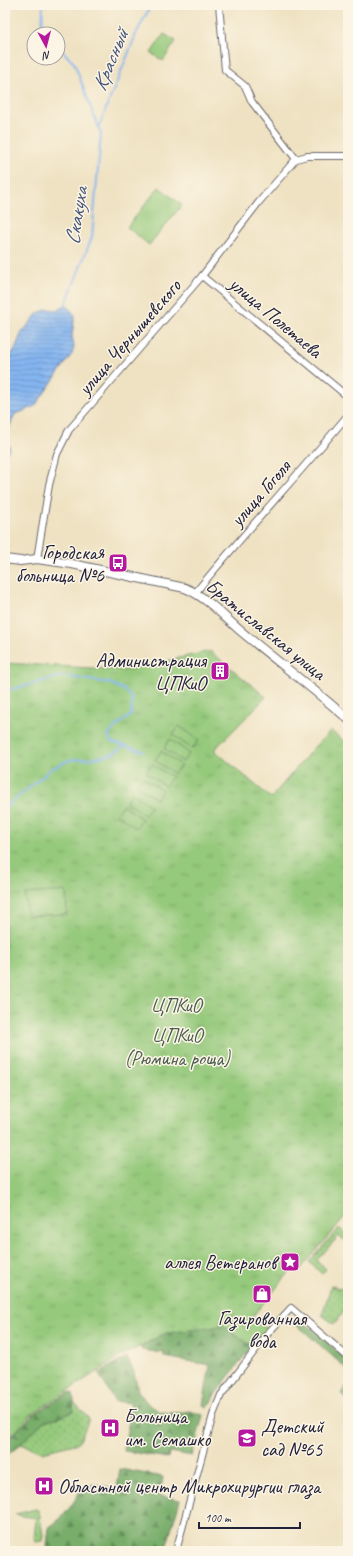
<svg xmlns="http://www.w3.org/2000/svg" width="353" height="1556" font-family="Caveat,sans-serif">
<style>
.grass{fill:url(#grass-dots);stroke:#5c765b}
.forest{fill:url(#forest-firs);stroke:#4d6853}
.park{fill:url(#park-tufts);stroke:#5c765b}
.pitch{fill:#95c97b;stroke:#5c765b}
.water{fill:url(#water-rules);stroke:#546c96}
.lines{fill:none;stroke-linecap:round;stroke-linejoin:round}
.stream{stroke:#85b5f0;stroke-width:2}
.street-casing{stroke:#6a656a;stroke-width:8}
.secondary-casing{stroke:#6a656a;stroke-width:10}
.street{stroke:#fff;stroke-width:6}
.secondary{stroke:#fff;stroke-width:8}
.labels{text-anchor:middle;stroke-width:3;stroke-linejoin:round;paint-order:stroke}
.street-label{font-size:20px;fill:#22223b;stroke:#fcf5e5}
.poi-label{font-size:20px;fill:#22223b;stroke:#fcf5e5;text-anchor:end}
.park-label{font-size:20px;fill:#4a5c51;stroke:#fcf5e5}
.water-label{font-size:21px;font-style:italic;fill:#45557a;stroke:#fcf5e5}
</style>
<defs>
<pattern id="grass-dots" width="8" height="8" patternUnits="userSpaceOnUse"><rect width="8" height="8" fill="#95c97b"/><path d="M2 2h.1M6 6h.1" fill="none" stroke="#80ac6b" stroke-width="1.8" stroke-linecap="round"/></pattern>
<pattern id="forest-firs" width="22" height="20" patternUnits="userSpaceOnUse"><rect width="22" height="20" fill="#78ad6b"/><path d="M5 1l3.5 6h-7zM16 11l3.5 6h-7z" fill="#628c59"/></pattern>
<pattern id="park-tufts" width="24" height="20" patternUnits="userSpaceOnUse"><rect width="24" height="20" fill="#95c97b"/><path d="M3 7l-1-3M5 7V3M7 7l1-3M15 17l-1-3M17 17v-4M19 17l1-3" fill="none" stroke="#80ac6b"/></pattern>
<pattern id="water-rules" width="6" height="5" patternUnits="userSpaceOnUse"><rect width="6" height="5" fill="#85b5f0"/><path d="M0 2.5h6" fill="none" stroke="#6c93c4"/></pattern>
</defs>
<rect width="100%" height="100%" fill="#fcf5e5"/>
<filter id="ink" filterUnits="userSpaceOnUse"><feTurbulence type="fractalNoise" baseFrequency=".025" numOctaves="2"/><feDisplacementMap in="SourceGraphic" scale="8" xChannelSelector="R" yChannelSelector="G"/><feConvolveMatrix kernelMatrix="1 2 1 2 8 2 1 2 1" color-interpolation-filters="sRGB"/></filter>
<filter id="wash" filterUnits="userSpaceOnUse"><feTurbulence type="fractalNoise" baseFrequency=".012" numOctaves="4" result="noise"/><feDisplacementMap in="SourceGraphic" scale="16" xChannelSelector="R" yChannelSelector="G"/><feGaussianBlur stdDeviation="0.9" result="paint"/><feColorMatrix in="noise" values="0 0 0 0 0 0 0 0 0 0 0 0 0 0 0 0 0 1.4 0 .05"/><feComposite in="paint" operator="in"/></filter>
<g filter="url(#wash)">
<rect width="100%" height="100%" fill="#efe2c2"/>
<g class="grass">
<polygon points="339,1228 348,1236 348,1243 339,1236 317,1260 326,1269 322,1274 309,1262"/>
<polygon points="331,1286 343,1289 348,1298 348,1307 334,1324 322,1315"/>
<path d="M74,1402L89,1419L79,1443L42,1452L21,1444C27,1437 35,1426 44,1421C52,1416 63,1417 72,1412Z"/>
<polygon points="36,1509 39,1511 43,1535 42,1541 36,1542 34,1538 36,1518 16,1515 16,1514"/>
</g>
<g class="forest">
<polygon points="298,1319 301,1319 348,1361 348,1370 296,1324 296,1321"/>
<polygon points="223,1326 252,1346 217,1392 207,1408 203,1405 210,1365 164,1357 164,1353 142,1350 140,1347 166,1333"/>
<polygon points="127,1357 134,1372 138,1391 148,1404 161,1412 178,1413 189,1411 203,1415 192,1456 169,1452 168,1458 124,1451 131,1403 114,1401 109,1391 98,1373"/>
<polygon points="348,1384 348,1401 342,1395 341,1393"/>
<polygon points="69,1392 73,1394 74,1402 72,1412 64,1416 44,1421 30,1434 21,1444 5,1457 5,1443 33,1415"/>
<path d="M120,1469L163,1477L160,1496L180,1500L165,1551H48L47,1545L49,1527C63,1519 74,1504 81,1488L94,1484L117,1489Z"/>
</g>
<polygon class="park" points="210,651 266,697 214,750 271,798 317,744 331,731 348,744 348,1213 298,1272 293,1268 252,1317 267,1329 252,1346 223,1326 166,1333 121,1356 32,1414 5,1442 5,663 126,670"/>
<g class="pitch">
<polygon points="164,34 176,41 163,61 151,53"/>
<polygon points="159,187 182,205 149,245 127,227"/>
<polygon points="179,726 199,740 192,749 173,735"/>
<polygon points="170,739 189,753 183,762 164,748"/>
<polygon points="161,751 181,765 174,774 155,760"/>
<polygon points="152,764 172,777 165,786 146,772"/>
<polygon points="143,777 162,790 156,799 137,785"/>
<polygon points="132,793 151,806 145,815 126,802"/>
<polygon points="123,805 142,819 136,828 116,814"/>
<polygon points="66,891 67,914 27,916 25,894"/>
</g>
<polygon class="water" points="66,305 75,315 72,335 74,347 72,354 35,406 24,411 15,414 5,437 10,448 5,456 5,366 16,347 21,334 38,313 48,309 59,310"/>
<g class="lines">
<g class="stream">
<polyline points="43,5 42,31 46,34"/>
<polyline points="58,46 74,63 101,134 92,237 65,306"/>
<polyline points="99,126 137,32 151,5"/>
<polyline points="5,691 62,676 110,683 126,691 132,699 131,715 113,729 108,736 111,742 143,751"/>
<polyline points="5,808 51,769 69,760 95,758 112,754 124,746"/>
</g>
</g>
</g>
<g filter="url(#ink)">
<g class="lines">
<defs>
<g id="street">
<polyline points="219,5 225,70 245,86 252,102 296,159"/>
<polyline points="296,159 307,156 348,156"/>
<polyline points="202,276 348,397"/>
<polyline points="37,559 49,485 57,454 69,430 202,276 259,202 296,159"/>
<path d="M196,592C245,532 298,475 348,415"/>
<polyline points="176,1551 213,1415 221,1395 269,1332 291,1308 348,1357"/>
</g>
<path id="secondary" d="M5,559L20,561L37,559L72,564L185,588C207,597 225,618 243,633C278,662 314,689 348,719"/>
</defs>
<use href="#street" class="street-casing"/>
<use href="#secondary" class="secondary-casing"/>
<use href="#street" class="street"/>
<use href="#secondary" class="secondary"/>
</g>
</g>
<defs>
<symbol id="bus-square" viewBox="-11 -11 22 22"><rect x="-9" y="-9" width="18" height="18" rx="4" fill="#b5179e" stroke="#fcf5e5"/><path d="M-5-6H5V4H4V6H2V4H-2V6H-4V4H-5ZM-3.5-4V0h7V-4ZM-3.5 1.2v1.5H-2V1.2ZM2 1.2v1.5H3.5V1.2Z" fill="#fff"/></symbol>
<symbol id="building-square" viewBox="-11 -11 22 22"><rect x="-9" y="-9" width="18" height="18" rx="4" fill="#b5179e" stroke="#fcf5e5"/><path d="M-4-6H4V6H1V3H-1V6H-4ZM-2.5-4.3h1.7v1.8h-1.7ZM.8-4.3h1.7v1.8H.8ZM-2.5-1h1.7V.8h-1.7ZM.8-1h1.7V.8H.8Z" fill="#fff"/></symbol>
<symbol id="sight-square" viewBox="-11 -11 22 22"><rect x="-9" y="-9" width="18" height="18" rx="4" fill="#b5179e" stroke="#fcf5e5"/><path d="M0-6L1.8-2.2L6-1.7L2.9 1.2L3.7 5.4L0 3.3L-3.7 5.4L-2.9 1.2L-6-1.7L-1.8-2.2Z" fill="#fff"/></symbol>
<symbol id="shop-square" viewBox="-11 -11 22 22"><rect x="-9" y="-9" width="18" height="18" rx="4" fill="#b5179e" stroke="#fcf5e5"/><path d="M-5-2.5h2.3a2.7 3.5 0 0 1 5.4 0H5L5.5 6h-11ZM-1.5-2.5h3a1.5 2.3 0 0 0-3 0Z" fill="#fff"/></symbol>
<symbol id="hospital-square" viewBox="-11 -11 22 22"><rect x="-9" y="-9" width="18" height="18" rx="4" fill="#b5179e" stroke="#fcf5e5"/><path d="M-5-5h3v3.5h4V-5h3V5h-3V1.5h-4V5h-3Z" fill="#fff"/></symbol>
<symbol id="school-square" viewBox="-11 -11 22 22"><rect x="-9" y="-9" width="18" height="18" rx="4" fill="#b5179e" stroke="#fcf5e5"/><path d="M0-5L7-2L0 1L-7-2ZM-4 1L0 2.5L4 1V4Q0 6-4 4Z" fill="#fff"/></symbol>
</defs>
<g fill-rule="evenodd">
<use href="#bus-square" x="107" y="552" width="22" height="22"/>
<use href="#building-square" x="209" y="660" width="22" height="22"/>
<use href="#sight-square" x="279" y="1251" width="22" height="22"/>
<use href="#shop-square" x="251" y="1283" width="22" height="22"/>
<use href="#hospital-square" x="99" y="1417" width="22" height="22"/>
<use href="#school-square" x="236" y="1427" width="22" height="22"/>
<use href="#hospital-square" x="33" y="1475" width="22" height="22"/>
</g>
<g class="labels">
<g class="street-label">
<text transform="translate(276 317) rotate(40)" y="7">улица Полетаева</text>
<text transform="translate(129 337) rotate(-49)" y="7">улица Чернышевского</text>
<text transform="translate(260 493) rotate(-49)" y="7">улица Гоголя</text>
<text transform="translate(266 629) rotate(39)" y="7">Братиславская улица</text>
</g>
<g class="poi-label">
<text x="104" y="559">Городская<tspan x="104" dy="23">больница №6</tspan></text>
<text x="206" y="667">Администрация<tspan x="206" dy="23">ЦПКиО</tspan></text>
<text x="276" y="1269">аллея Ветеранов</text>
<text x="262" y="1325" text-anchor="middle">Газированная<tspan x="262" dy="23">вода</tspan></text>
<text x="124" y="1423" text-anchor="start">Больница<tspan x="124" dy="23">им. Семашко</tspan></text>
<text x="261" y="1433" text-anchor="start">Детский<tspan x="261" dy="23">сад №65</tspan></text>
<text x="58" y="1493" text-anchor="start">Областной центр Микрохирургии глаза</text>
</g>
<g class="park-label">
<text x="176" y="1012">ЦПКиО</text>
<text x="177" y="1042">ЦПКиО<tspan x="177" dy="23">(Рюмина роща)</tspan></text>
</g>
<g class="water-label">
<text transform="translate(110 60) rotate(-68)" y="7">Красный</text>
<text transform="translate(76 216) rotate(-81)" y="7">Скакуха</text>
</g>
</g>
<rect width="353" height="1556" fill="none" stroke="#fcf5e5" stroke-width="20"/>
<g transform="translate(46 46) rotate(173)"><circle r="19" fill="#fcf5e5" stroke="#a5a1a1"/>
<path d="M0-3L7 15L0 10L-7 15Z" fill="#b5179e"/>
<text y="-6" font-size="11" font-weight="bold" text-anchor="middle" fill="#22223b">N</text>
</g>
<path d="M199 1522v6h101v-6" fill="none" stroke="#22223b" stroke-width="2"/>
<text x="205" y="1522" font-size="12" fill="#22223b" stroke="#fcf5e5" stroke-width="3" paint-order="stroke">100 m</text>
</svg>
